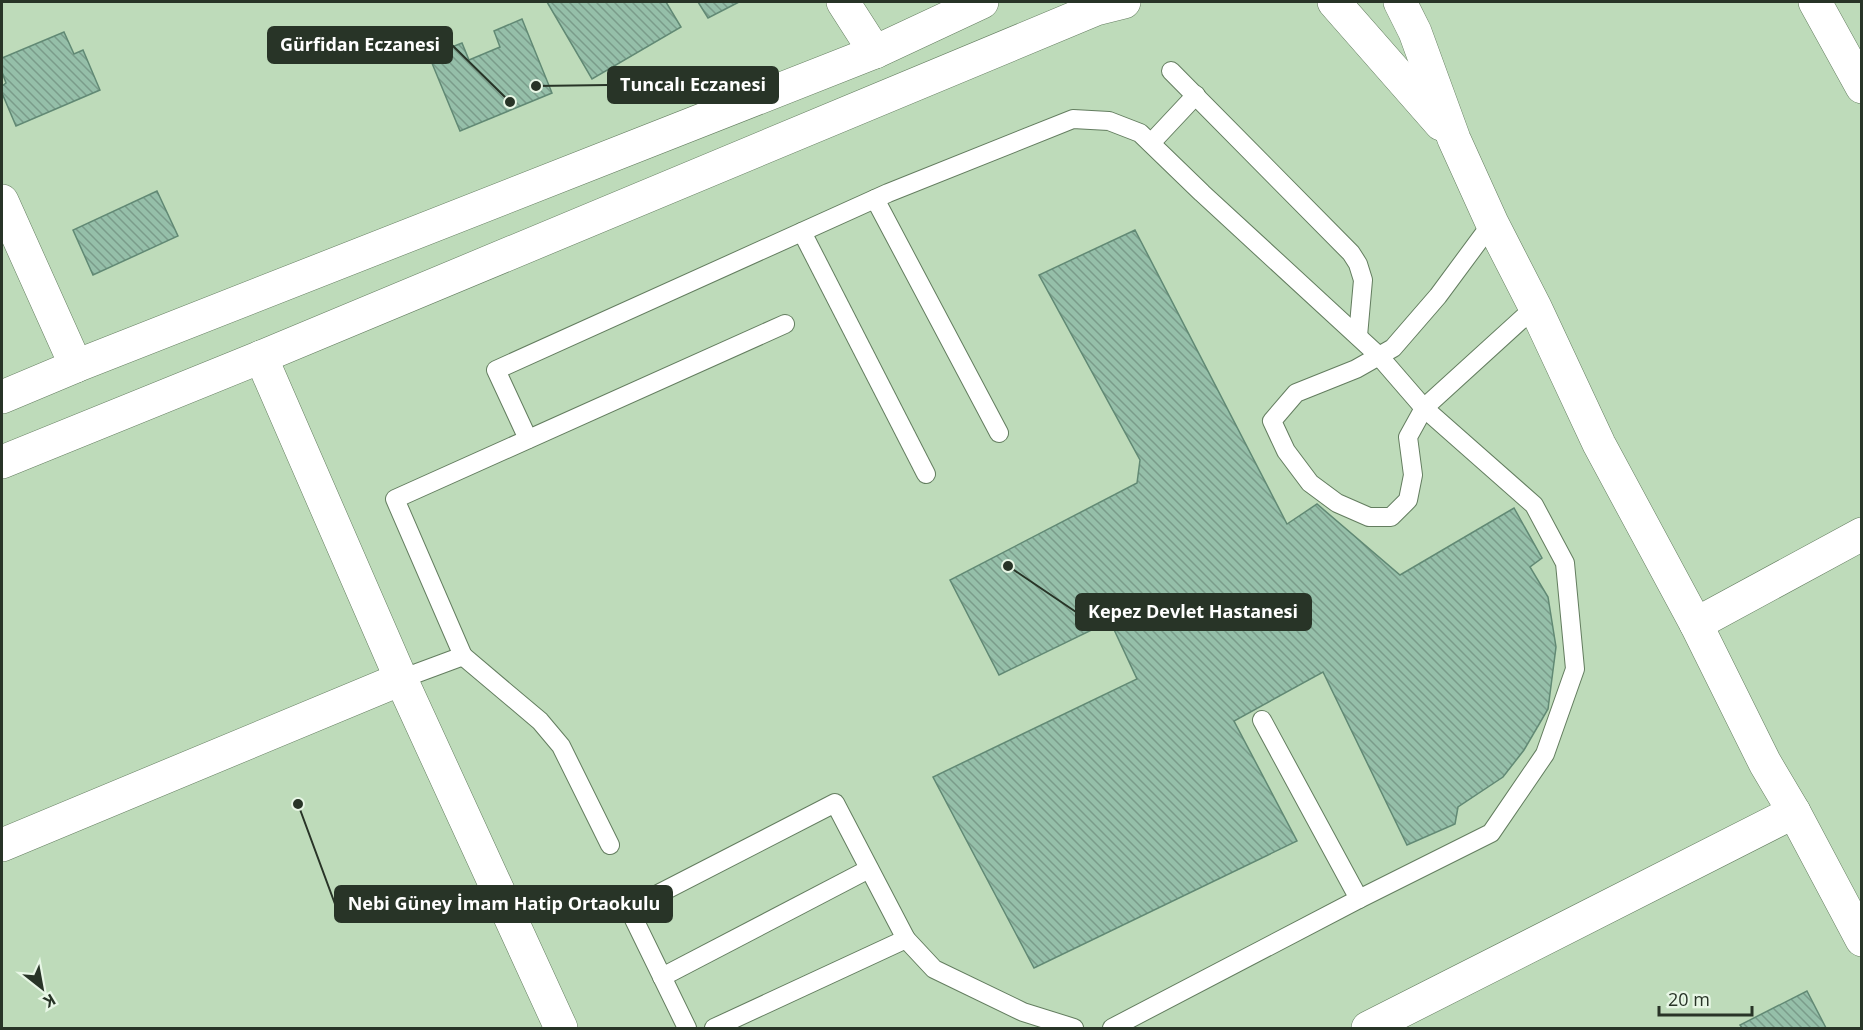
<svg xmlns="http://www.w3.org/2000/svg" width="1863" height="1030" font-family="'Open Sans',sans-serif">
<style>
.building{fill:url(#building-back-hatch);stroke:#618974;stroke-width:1.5}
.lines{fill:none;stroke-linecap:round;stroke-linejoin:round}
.lane-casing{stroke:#637d5f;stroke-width:20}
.street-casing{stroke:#637d5f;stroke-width:34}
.secondary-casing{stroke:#637d5f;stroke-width:34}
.primary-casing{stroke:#637d5f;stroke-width:34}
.lane{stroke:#fff;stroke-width:18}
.street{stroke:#fff;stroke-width:33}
.secondary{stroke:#fff;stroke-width:33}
.primary{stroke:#fff;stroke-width:33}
.leader{fill:none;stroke:#283427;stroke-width:2}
.callout-dot{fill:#283427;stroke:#e8f7e6;stroke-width:2}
.callout{fill:#283427;stroke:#283427;stroke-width:2}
.callout-label{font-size:18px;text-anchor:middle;font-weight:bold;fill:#fff}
</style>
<defs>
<pattern id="building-back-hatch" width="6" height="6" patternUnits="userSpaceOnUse" patternTransform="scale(1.5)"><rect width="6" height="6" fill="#95bfa9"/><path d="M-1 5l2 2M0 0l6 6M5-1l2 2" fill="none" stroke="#7a9c8a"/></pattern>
</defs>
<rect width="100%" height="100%" fill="#bedbba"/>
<g class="building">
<polygon points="547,2 666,2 681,27 592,79"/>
<polygon points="698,2 739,2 708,18"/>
<polygon points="522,19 552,93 460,131 429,56 462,43 469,60 500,47 494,31"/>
<polygon points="64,32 74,54 83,50 100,90 16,126 2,93 2,86 6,83 2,72 2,58"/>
<polygon points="157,191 178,236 93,275 73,230"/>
<polygon points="1135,230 1287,524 1317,504 1400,575 1514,508 1542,558 1530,567 1548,597 1556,647 1548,709 1524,750 1503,777 1458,807 1455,824 1407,845 1323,672 1234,721 1297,841 1034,968 933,777 1137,679 1110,621 999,675 950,580 1137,483 1140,460 1039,275"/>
<polygon points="1807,991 1826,1028 1742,1028 1740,1025"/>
</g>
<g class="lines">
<defs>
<g id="lane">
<polyline points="1171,71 1351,253 1358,264 1363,280 1358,336"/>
<polyline points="1151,143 1196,95"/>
<polyline points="875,199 999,433"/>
<polyline points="1492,223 1438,296 1393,348 1356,369 1296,393 1272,421 1286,451 1310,483 1337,503 1369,517 1391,517 1408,500 1413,475 1408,437 1424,408 1535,307"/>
<polyline points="802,232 926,474"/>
<polyline points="528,439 496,370 888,193 1073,119 1109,121 1140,133 1202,193 1379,356 1424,408 1534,505 1565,563 1575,669 1545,754 1491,833 1359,899 1112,1028"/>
<polyline points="463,656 540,721 561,746 610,845"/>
<polyline points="401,679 463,656 395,499 785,324"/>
<polyline points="1262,720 1359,899"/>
<polyline points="662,977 869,869"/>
<polyline points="687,1028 629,909 835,803 906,939"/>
<polyline points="714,1028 906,939 934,969 1023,1012 1074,1028"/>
</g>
<g id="street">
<polyline points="843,2 875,52"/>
<polyline points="1815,2 1862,87"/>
<polyline points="2,201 76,366"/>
<polyline points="261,357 401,679 561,1028"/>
<polyline points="1696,624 1862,534"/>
<polyline points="2,845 401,679"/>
<polyline points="1368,1028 1794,812"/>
</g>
<g id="secondary">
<polyline points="1334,2 1441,124"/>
<polyline points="1400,2 1415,32 1454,139 1492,223 1535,307 1599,444 1696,624 1765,763 1794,812 1862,940"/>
</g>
<g id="primary">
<polyline points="2,397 76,366 875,52 982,2"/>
<polyline points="2,462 261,357 1096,9 1124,2"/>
</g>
</defs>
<use href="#lane" class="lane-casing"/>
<use href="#street" class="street-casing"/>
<use href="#secondary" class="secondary-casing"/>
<use href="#primary" class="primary-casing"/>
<use href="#lane" class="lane"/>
<use href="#street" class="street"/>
<use href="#secondary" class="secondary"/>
<use href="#primary" class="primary"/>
</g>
<path class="leader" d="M510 102L452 45M536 86L608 85M1008 566L1076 612M298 804L335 904"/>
<g class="callout-dot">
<circle cx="510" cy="102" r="6"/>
<circle cx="536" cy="86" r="6"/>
<circle cx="1008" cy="566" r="6"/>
<circle cx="298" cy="804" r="6"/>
</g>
<g class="callout">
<rect x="268" y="27" width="184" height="36" rx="6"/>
<rect x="608" y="67" width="170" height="36" rx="6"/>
<rect x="1076" y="594" width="235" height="36" rx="6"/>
<rect x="335" y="886" width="337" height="36" rx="6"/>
</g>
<g class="callout-label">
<text x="360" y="51">Gürfidan Eczanesi</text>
<text x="693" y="91">Tuncalı Eczanesi</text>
<text x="1193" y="618">Kepez Devlet Hastanesi</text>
<text x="504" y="910">Nebi Güney İmam Hatip Ortaokulu</text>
</g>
<rect width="1863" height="1030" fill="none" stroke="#283427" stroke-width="6"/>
<g transform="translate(42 988) rotate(149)" stroke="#e8f7e6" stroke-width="4.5" paint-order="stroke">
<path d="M0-4.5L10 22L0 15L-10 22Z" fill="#283427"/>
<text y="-9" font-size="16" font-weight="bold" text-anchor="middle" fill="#283427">K</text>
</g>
<path d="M1659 1006v9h93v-9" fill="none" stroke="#283427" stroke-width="3"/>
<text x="1668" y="1006" font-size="18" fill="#283427" stroke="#e8f7e6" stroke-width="4.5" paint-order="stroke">20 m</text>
</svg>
